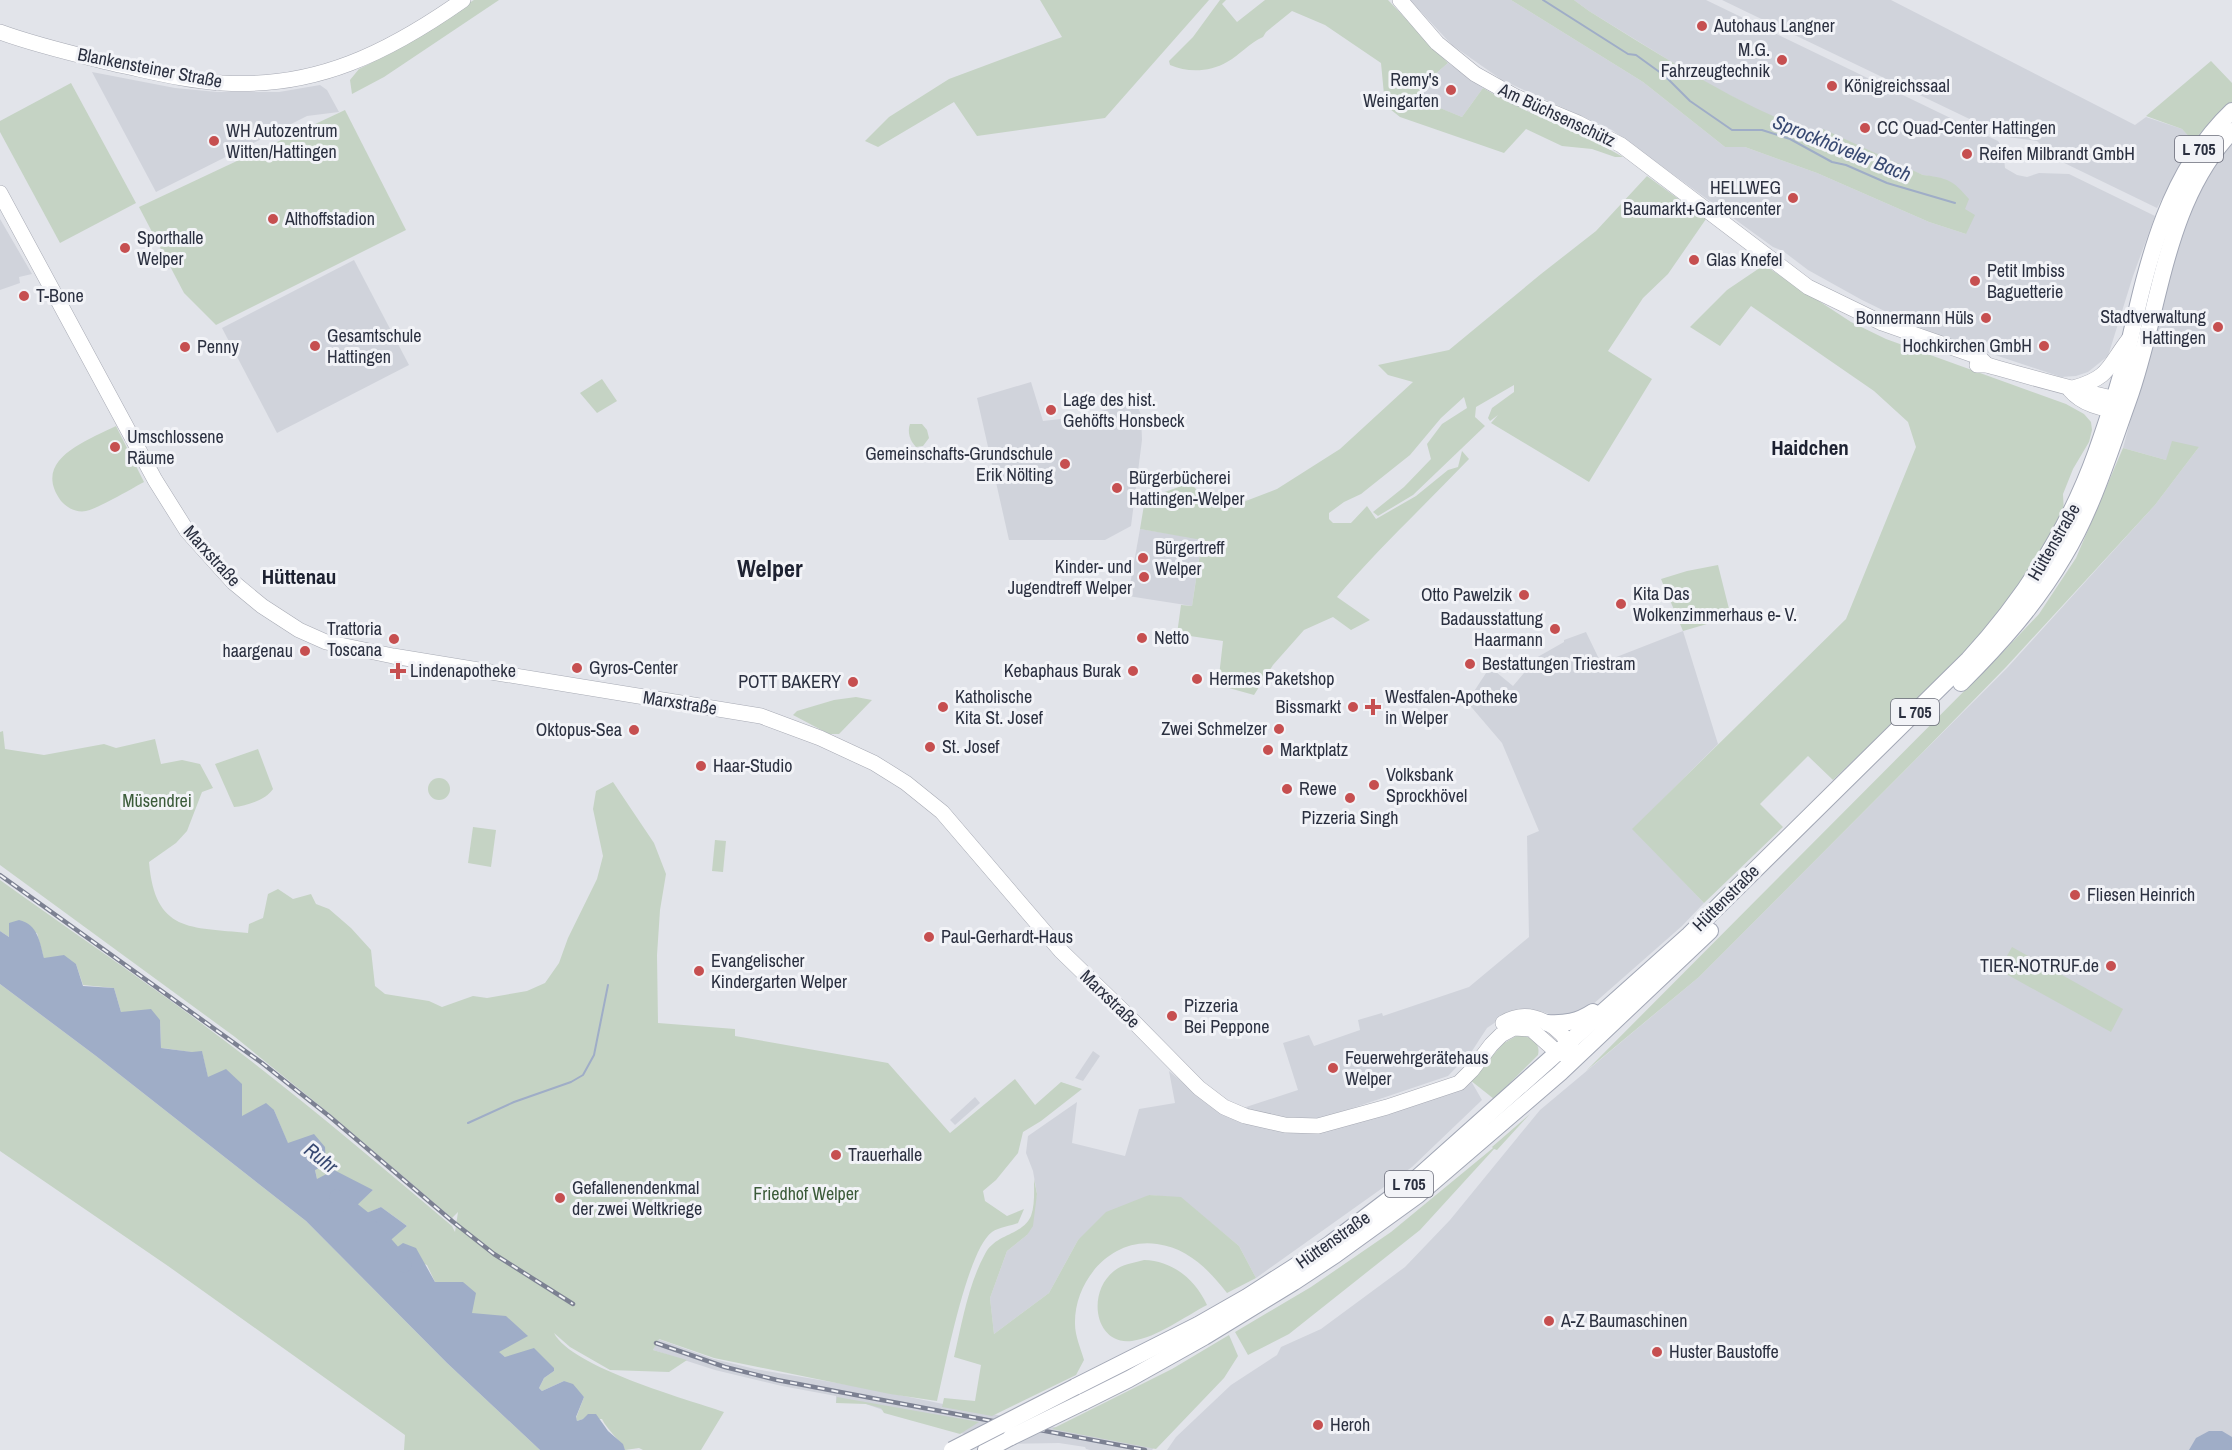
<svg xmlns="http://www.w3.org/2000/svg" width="2232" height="1450" font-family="'Archivo Narrow',sans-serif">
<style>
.built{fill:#d0d3db}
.green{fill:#c5d3c4}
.water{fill:#9fadc7}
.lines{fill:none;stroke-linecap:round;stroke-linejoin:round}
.stream{stroke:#9fadc7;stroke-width:2}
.river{stroke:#9fadc7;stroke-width:15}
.secondary-casing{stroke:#a7aab4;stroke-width:16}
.primary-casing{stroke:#a2a7b5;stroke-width:18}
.secondary{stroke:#fff;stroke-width:15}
.primary{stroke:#fff;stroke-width:16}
.rail-casing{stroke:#7c8192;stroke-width:4.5}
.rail{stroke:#f2f3f7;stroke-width:2;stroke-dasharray:7;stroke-linecap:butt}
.primary-bridge-casing{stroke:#a2a7b5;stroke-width:18;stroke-linecap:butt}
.primary-bridge{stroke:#fff;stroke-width:16}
.poi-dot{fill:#c64f50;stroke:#f2f3f7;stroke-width:2}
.labels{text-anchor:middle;stroke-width:6;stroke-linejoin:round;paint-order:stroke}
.shield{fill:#f2f3f7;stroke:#676a77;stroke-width:1.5}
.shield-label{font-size:16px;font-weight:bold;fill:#2b3040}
.poi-label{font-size:18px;fill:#2b3040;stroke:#f2f3f7;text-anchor:start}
.street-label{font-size:18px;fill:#2b3040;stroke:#f2f3f7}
.park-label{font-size:18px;fill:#3b5b39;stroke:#f2f3f7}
.water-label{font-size:20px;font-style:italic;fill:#384972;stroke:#f2f3f7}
.quarter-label{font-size:21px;font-weight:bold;fill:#1d2131;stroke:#f2f3f7}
.district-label{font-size:24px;font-weight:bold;fill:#1d2131;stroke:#f2f3f7}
</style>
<rect width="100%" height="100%" fill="#e2e4ea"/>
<g class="built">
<polygon points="1410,0 1511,0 1643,82 1725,147 1745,147 1817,173 1929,222 1966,234 1964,209 1940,178 1923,175 1891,162 1775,119 1701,80 1589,11 1574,0 1706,0 1998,141 2003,149 2005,168 2017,175 2027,177 2039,173 2069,174 2155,216 2133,276 2108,356 2088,372 2076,376 2061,377 1947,339 1905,321 1862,300 1808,270 1783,251 1773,247 1612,130 1502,80 1452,45"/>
<polygon points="1722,0 1891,0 2135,125 2146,117 2182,129 2193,141 2157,208 2054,158 2037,141 2007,137"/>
<polygon points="1448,63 1483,88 1462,117 1417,99 1426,82"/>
<polygon points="92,72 175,88 217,92 279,92 320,85 327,90 339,112 307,116 156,192"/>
<polygon points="2232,144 2232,1450 1167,1450 1176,1437 1231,1385 1277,1355 1281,1347 1321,1329 1405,1267 1450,1220 1540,1110 1699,977 2008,667 2155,505 2199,447 2166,460 2123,448 2177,248 2201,182"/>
<polygon points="0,219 32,274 19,277 20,283 0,290"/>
<polygon points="354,260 409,365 277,433 222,328"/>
<polygon points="1031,382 1043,421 1078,417 1136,402 1141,415 1142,440 1131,526 1105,540 1009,540 977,398"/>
<polygon points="1140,529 1202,539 1192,606 1128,596"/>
<polygon points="1683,631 1718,744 1633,829 1704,903 1682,926 1583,1013 1561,1018 1540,1011 1509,1013 1487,1028 1472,1051 1448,1076 1317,1120 1287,1122 1243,1108 1298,1090 1283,1043 1309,1035 1314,1046 1360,1030 1358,1020 1382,1013 1383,1016 1469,987 1529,937 1527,836 1539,831 1502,743 1467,702 1490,667 1513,686 1524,673 1520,667 1564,642 1564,640 1586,632 1601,663"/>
<polygon points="1093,1051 1100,1056 1083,1081 1075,1078"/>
<polygon points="1169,1071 1211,1106 1288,1132 1471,1081 1482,1100 1412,1167 1256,1278 1239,1246 1181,1198 1149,1195 1078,1240 1049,1293 994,1334 990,1298 1007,1251 1027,1235 1037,1194 1033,1171 1026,1153 1028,1136 1077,1102 1072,1143 1125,1156 1139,1109 1175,1103"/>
<polygon points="975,1097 980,1103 955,1125 950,1120"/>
<polygon points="658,1339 714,1359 755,1369 855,1386 1070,1430 1162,1439 1152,1450 1090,1450 1086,1449 1085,1447 1059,1443 1002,1444 912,1420 860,1402 836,1403 836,1396 782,1386 715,1370 653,1350"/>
</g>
<g class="green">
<polygon points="474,0 499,0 384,77 352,94 350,80 359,69 373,62"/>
<polygon points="1040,0 1209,0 1105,118 977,136 954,102 878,147 865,141 889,117 949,79 1062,37"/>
<path d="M1220,0H1226L1222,4L1237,22L1265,0H1388L1448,63L1426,82L1418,99L1462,117L1483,88C1528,115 1578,130 1623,157H1615L1592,149L1562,146L1526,129L1504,153L1400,117L1385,105L1381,63L1325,25L1292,11L1266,32L1263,37C1249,43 1240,55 1227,62C1210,72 1188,73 1170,65L1169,61L1193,37Z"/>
<path d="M1511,0H1574L1589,11C1662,56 1735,104 1816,134L1823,129L1923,175C1947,178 1953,180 1969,199L1965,209L1975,215L1966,234L1929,222L1817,173L1745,147H1725L1643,82Z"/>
<polygon points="2211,61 2232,83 2232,102 2220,112 2193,141 2182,129 2146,116"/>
<polygon points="71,83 136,203 60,243 0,132 0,121"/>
<polygon points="345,110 406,230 216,325 184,293 139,207"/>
<path d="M1647,176L1706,219L1668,274L1643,298L1608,351L1652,379L1589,482L1491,423L1498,415L1490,421L1488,418L1492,408L1514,392V385L1476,407L1475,417L1485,426L1413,495L1378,516L1373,512L1404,487L1431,459L1427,444L1442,424L1467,408L1464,397L1441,418L1410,455L1361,494L1344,502L1329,513V519L1333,523H1351L1367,506L1376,519L1416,496L1448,470L1458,467L1462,451L1469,459C1425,505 1378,549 1337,597L1370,620L1351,630L1333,617L1304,630L1273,665L1254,695L1218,685L1223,641L1177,634L1181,605L1192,606L1202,540L1140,529L1145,499L1190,483L1208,501L1230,507L1277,489L1340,449L1413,382L1388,375L1378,365L1449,350L1541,274L1596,231Z"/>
<polygon points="1764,265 1851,322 1886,339 2066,404 2084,414 2091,422 2092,430 2089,442 2073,469 2063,494 2064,513 2050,540 1980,640 1833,780 1808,756 1760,804 1783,827 1704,903 1632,829 1846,619 1916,447 1908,422 1874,391 1751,306 1720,346 1690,327 1727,290"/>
<polygon points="602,379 617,401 597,413 580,393"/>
<path d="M910,424H922L927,430L929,438L923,446L916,447C910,441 907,432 910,424Z"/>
<path d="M116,426L144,482C131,489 97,509 86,511C77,513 67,508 61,501C31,460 86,441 116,426Z"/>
<polygon points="2172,441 2199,447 2155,505 2006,667 1923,752 1699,977 1586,1071 2002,653 2039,614 2076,558 2123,448 2166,460"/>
<polygon points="1718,565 1731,617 1683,631 1661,579 1687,571"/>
<polygon points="856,697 872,700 839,734 829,734 793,715 797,711 834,700"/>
<path d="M3,731L5,749L44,755L104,744L116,748L155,739L161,764L182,760L200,764L213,788L202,792L187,831L176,843L149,862C155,933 190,927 248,933L249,924L263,918L268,894L278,889L293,899L311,894L316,904L329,909L351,928L371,950L375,986L385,994L429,1001L442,1007L473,996L487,998L527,991L545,983L559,963L568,938L597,879L603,856L593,809L596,791L613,782L654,843L666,874L660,910L657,955L658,1023L735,1029V1036L888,1063L950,1133L1015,1079L1035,1105L1061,1082L1082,1089L1041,1121L1023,1132L1018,1153L996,1180L983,1191L985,1201L1007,1216L1024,1209L1018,1223C1011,1226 999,1227 992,1232C967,1250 945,1368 937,1401L890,1394L714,1358L659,1339L653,1350L687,1360L669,1372L610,1370L570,1347L554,1333C571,1367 686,1399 724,1412L701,1450H643L639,1448L625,1450C622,1442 607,1430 602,1419H583L577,1421L576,1418L584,1397L564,1381L542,1391L539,1388L544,1378L554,1371L505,1357L498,1352L472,1313L463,1282H435L427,1265L389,1253L384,1245L407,1226L381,1207L360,1216L353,1208L373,1190L317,1179L315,1170L288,1144L274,1110L241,1117L208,1078L202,1052C188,1053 175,1049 161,1048L160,1020L121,1012L114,988L83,985L76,964L44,959L37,933L9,937L0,931V880C64,926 130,971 193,1017C283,1083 368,1155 452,1226L455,1232L458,1212L452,1218L330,1114L235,1037L0,865V732Z"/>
<path d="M258,749L273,789C266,800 246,806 234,807L215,764Z"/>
<circle cx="439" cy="789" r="11"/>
<polygon points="473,827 496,830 491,867 468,863"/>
<polygon points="715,840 726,841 723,872 712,871"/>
<polygon points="2012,947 2123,1009 2111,1032 1999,970"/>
<polygon points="0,984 96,1056 306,1221 447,1363 540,1450 404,1450 405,1435 168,1266 0,1151"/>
<path d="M1518,1035C1530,1036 1541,1042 1538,1055L1494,1099L1470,1080L1504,1043Z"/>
<polygon points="1530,1114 1497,1150 1494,1149 1420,1230 1289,1334 1248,1355 1235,1332 1311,1287 1391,1232 1493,1148 1492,1147"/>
<path d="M1034,1179L1037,1194L1033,1226L1027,1235L1007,1251L990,1298L994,1334L1049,1293L1078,1240L1106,1212L1149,1195L1181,1197L1239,1246L1256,1278L1227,1293C1209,1270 1188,1248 1157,1244C1111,1237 1074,1281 1075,1324C1075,1336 1081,1349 1084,1360L1076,1375L992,1416L942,1407L944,1398L975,1401L981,1365L954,1357C962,1323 968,1285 985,1254C996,1233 1022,1236 1031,1216C1035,1205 1034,1190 1034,1179Z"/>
<path d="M1144,1260C1173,1261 1195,1279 1207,1305C1184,1317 1158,1337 1132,1341C1095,1346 1086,1293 1114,1271C1122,1264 1134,1263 1144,1260Z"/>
<polygon points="1229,1335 1238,1356 1224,1378 1156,1449 1052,1429 1172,1369"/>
<polygon points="837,1397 979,1422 960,1434 884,1413 881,1408 866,1404 836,1403"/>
</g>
<g class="water">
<path d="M19,920C38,924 40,943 44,958L64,955L76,964L83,986L114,988L121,1012L151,1009L160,1020L161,1048L192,1052L202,1051L208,1077L226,1069L242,1084V1116L266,1103L274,1110L288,1143L314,1134L325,1147L326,1165L315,1170L317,1179L334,1170L373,1190L353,1209L359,1216L381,1207L407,1226L385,1245L389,1253L403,1243L416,1248L435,1282H463L476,1293L472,1313L506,1316L528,1336L499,1352L505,1357L534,1348L554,1368V1371L544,1378L539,1388L542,1391L564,1381L573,1384L584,1397L576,1417L577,1421L583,1419L588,1414H596L608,1431L623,1444L625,1450H540L447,1363L306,1221L96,1056L0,984V931L9,937V923Z"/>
<polygon points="2209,1431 2222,1431 2232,1437 2232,1450 2189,1450 2196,1438"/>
</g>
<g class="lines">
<g class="stream">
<polyline points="1543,0 1628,54 1636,55 1665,76 1690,101 1732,130 1762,130 1790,139 1832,162 1846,165 1887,183 1955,203"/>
<polyline points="468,1123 514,1102 571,1082 583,1075 594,1055 608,985"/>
</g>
<polyline class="river" points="337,1197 362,1217 404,1265"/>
<defs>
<g id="secondary">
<polyline points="1400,0 1437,43 1475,74 1516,97 1578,123 1621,145 1808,287 1882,323 1979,357 1987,365"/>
<path d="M0,32C38,46 79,55 119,65C153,72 188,81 222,83C316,89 389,52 463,0"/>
<polyline points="0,193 155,480 187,531 233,582 262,606 299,630 326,642 393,656 761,716 820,738 874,763 906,783 942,812 1061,951 1127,1015 1199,1088 1224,1107 1245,1116 1285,1125 1318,1126 1387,1107 1459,1083 1472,1070 1491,1045 1501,1035 1514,1028 1531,1029 1558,1053 1568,1055"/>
<path d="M1977,365H1987C2033,378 2078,391 2125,401"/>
<path d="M2073,388C2110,378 2108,366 2129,339"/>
<path d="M2070,390C2082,404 2102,410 2121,410"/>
<path d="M1503,1023C1531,1006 1561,1026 1574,1052"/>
</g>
<g id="primary">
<path d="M1961,683C2000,644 2036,604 2064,556C2092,510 2110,451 2128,401C2161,310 2163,204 2232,131"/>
<path d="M1547,1023C1565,1024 1578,1022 1593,1012"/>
<path d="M1075,1387L1198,1325L1247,1297L1330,1244L1417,1178L1689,935L1968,660C2025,598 2068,531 2096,453C2107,422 2118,389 2126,357C2146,270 2164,176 2232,111"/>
<polyline points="1083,1402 1129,1379 1204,1337 1294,1282 1335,1255 1418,1195 1560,1073 1710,931"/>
<polyline points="986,1450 1011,1437"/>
</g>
</defs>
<use href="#secondary" class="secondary-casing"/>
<use href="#primary" class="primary-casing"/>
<use href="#secondary" class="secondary"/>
<use href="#primary" class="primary"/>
<defs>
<g id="rail">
<polyline points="0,875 262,1063 329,1116 452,1221 494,1254 573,1304"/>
<polyline points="656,1343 725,1367 777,1380 1145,1450"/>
</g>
</defs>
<use href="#rail" class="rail-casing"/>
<use href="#rail" class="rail"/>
<defs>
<g id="primary-bridge">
<polyline points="1011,1437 1083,1402"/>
<polyline points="952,1450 1075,1387"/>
</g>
</defs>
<use href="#primary-bridge" class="primary-bridge-casing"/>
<use href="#primary-bridge" class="primary-bridge"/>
</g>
<g class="poi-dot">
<circle cx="1702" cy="26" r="6"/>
<circle cx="1782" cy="60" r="6"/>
<circle cx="1832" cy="86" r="6"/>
<circle cx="1451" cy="90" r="6"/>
<circle cx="1865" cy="128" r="6"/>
<circle cx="214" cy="141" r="6"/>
<circle cx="1967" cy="154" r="6"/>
<circle cx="1793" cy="198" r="6"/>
<circle cx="273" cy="219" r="6"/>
<circle cx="125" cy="248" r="6"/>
<circle cx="1694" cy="260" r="6"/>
<circle cx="1975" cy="281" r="6"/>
<circle cx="24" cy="296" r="6"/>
<circle cx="1986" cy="318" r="6"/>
<circle cx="2218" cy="327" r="6"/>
<circle cx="315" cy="346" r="6"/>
<circle cx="2044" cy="346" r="6"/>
<circle cx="185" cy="347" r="6"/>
<circle cx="1051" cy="410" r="6"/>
<circle cx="115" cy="447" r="6"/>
<circle cx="1065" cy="464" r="6"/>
<circle cx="1117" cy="488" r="6"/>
<circle cx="1143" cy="558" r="6"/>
<circle cx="1144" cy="577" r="6"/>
<circle cx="1524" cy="595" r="6"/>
<circle cx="1621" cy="604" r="6"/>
<circle cx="1555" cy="629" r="6"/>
<circle cx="1142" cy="638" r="6"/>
<circle cx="394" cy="639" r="6"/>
<circle cx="305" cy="651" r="6"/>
<circle cx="1470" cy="664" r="6"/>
<circle cx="577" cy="668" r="6"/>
<path d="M395 662h6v6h6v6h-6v6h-6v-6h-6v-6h6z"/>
<circle cx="1133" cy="671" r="6"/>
<circle cx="1197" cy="679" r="6"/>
<circle cx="853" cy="682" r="6"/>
<circle cx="943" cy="707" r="6"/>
<circle cx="1353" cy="707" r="6"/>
<path d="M1370 698h6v6h6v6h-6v6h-6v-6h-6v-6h6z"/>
<circle cx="1279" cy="729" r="6"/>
<circle cx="634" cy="730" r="6"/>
<circle cx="930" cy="747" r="6"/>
<circle cx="1268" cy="750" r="6"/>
<circle cx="701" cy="766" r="6"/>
<circle cx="1374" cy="785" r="6"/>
<circle cx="1287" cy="789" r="6"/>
<circle cx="1350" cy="798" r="6"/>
<circle cx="2075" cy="895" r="6"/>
<circle cx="929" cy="937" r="6"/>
<circle cx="2111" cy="966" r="6"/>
<circle cx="699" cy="971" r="6"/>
<circle cx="1172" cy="1016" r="6"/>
<circle cx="1333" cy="1068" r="6"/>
<circle cx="836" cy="1155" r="6"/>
<circle cx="560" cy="1198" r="6"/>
<circle cx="1549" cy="1321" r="6"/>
<circle cx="1657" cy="1352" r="6"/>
<circle cx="1318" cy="1425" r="6"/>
</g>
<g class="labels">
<g class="shield">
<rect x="2175" y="136" width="48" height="26" rx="4.5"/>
<rect x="1891" y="699" width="48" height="26" rx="4.5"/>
<rect x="1385" y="1171" width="48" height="26" rx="4.5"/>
</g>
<g class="shield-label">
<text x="2199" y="155">L 705</text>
<text x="1915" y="718">L 705</text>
<text x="1409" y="1190">L 705</text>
</g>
<g class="poi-label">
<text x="1714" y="32">Autohaus Langner</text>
<text x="1770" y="56" text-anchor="end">M.G.<tspan x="1770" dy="21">Fahrzeugtechnik</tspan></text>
<text x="1439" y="86" text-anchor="end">Remy's<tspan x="1439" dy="21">Weingarten</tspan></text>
<text x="1844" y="92">Königreichssaal</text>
<text x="1877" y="134">CC Quad-Center Hattingen</text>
<text x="226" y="137">WH Autozentrum<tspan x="226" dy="21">Witten/Hattingen</tspan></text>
<text x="1979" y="160">Reifen Milbrandt GmbH</text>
<text x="1781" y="194" text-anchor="end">HELLWEG<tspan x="1781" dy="21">Baumarkt+Gartencenter</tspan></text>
<text x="285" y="225">Althoffstadion</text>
<text x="137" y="244">Sporthalle<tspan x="137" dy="21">Welper</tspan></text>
<text x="1706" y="266">Glas Knefel</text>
<text x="1987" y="277">Petit Imbiss<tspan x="1987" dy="21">Baguetterie</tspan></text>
<text x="36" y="302">T-Bone</text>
<text x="2206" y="323" text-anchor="end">Stadtverwaltung<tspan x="2206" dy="21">Hattingen</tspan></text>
<text x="1974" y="324" text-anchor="end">Bonnermann Hüls</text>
<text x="327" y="342">Gesamtschule<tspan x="327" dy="21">Hattingen</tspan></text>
<text x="2032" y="352" text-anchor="end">Hochkirchen GmbH</text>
<text x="197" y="353">Penny</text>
<text x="1063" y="406">Lage des hist.<tspan x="1063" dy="21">Gehöfts Honsbeck</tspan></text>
<text x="127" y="443">Umschlossene<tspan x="127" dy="21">Räume</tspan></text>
<text x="1053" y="460" text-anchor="end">Gemeinschafts-Grundschule<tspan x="1053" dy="21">Erik Nölting</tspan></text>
<text x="1129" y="484">Bürgerbücherei<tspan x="1129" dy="21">Hattingen-Welper</tspan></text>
<text x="1155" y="554">Bürgertreff<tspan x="1155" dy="21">Welper</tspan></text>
<text x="1132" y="573" text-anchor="end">Kinder- und<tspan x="1132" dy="21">Jugendtreff Welper</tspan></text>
<text x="1633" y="600">Kita Das<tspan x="1633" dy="21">Wolkenzimmerhaus e- V.</tspan></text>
<text x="1512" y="601" text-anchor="end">Otto Pawelzik</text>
<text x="1543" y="625" text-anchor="end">Badausstattung<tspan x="1543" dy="21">Haarmann</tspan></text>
<text x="382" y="635" text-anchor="end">Trattoria<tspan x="382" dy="21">Toscana</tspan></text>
<text x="1154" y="644">Netto</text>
<text x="293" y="657" text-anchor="end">haargenau</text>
<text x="1482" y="670">Bestattungen Triestram</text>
<text x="589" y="674">Gyros-Center</text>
<text x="410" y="677">Lindenapotheke</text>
<text x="1121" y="677" text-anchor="end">Kebaphaus Burak</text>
<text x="1209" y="685">Hermes Paketshop</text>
<text x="841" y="688" text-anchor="end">POTT BAKERY</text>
<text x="955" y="703">Katholische<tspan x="955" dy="21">Kita St. Josef</tspan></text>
<text x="1385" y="703">Westfalen-Apotheke<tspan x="1385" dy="21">in Welper</tspan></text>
<text x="1341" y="713" text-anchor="end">Bissmarkt</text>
<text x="1267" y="735" text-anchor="end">Zwei Schmelzer</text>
<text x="622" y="736" text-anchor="end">Oktopus-Sea</text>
<text x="942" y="753">St. Josef</text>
<text x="1280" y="756">Marktplatz</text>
<text x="713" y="772">Haar-Studio</text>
<text x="1386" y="781">Volksbank<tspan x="1386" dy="21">Sprockhövel</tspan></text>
<text x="1299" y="795">Rewe</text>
<text x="1350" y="824" text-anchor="middle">Pizzeria Singh</text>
<text x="2087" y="901">Fliesen Heinrich</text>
<text x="941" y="943">Paul-Gerhardt-Haus</text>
<text x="711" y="967">Evangelischer<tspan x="711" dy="21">Kindergarten Welper</tspan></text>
<text x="2099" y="972" text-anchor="end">TIER-NOTRUF.de</text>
<text x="1184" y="1012">Pizzeria<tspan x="1184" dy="21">Bei Peppone</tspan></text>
<text x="1345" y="1064">Feuerwehrgerätehaus<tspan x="1345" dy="21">Welper</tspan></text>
<text x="848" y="1161">Trauerhalle</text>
<text x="572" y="1194">Gefallenendenkmal<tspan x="572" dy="21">der zwei Weltkriege</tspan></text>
<text x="1561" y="1327">A-Z Baumaschinen</text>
<text x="1669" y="1358">Huster Baustoffe</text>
<text x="1330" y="1431">Heroh</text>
</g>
<g class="street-label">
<text transform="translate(150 68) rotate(11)" y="6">Blankensteiner Straße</text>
<text transform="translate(1557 115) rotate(25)" y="6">Am Büchsenschütz</text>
<text transform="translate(2054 542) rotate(-60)" y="6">Hüttenstraße</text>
<text transform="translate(212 556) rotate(48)" y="6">Marxstraße</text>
<text transform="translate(680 703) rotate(9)" y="6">Marxstraße</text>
<text transform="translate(1726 898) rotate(-45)" y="6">Hüttenstraße</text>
<text transform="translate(1110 999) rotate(44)" y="6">Marxstraße</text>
<text transform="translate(1333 1240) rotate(-35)" y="6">Hüttenstraße</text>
</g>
<g class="park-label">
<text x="157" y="807">Müsendrei</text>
<text x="806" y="1200">Friedhof Welper</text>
</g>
<g class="water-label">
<text transform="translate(1842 148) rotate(22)" y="7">Sprockhöveler Bach</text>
<text transform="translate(321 1158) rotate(38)" y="7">Ruhr</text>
</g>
<g class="quarter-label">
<text x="1810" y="455">Haidchen</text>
<text x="299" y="584">Hüttenau</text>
</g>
<g class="district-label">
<text x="770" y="577">Welper</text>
</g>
</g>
</svg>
